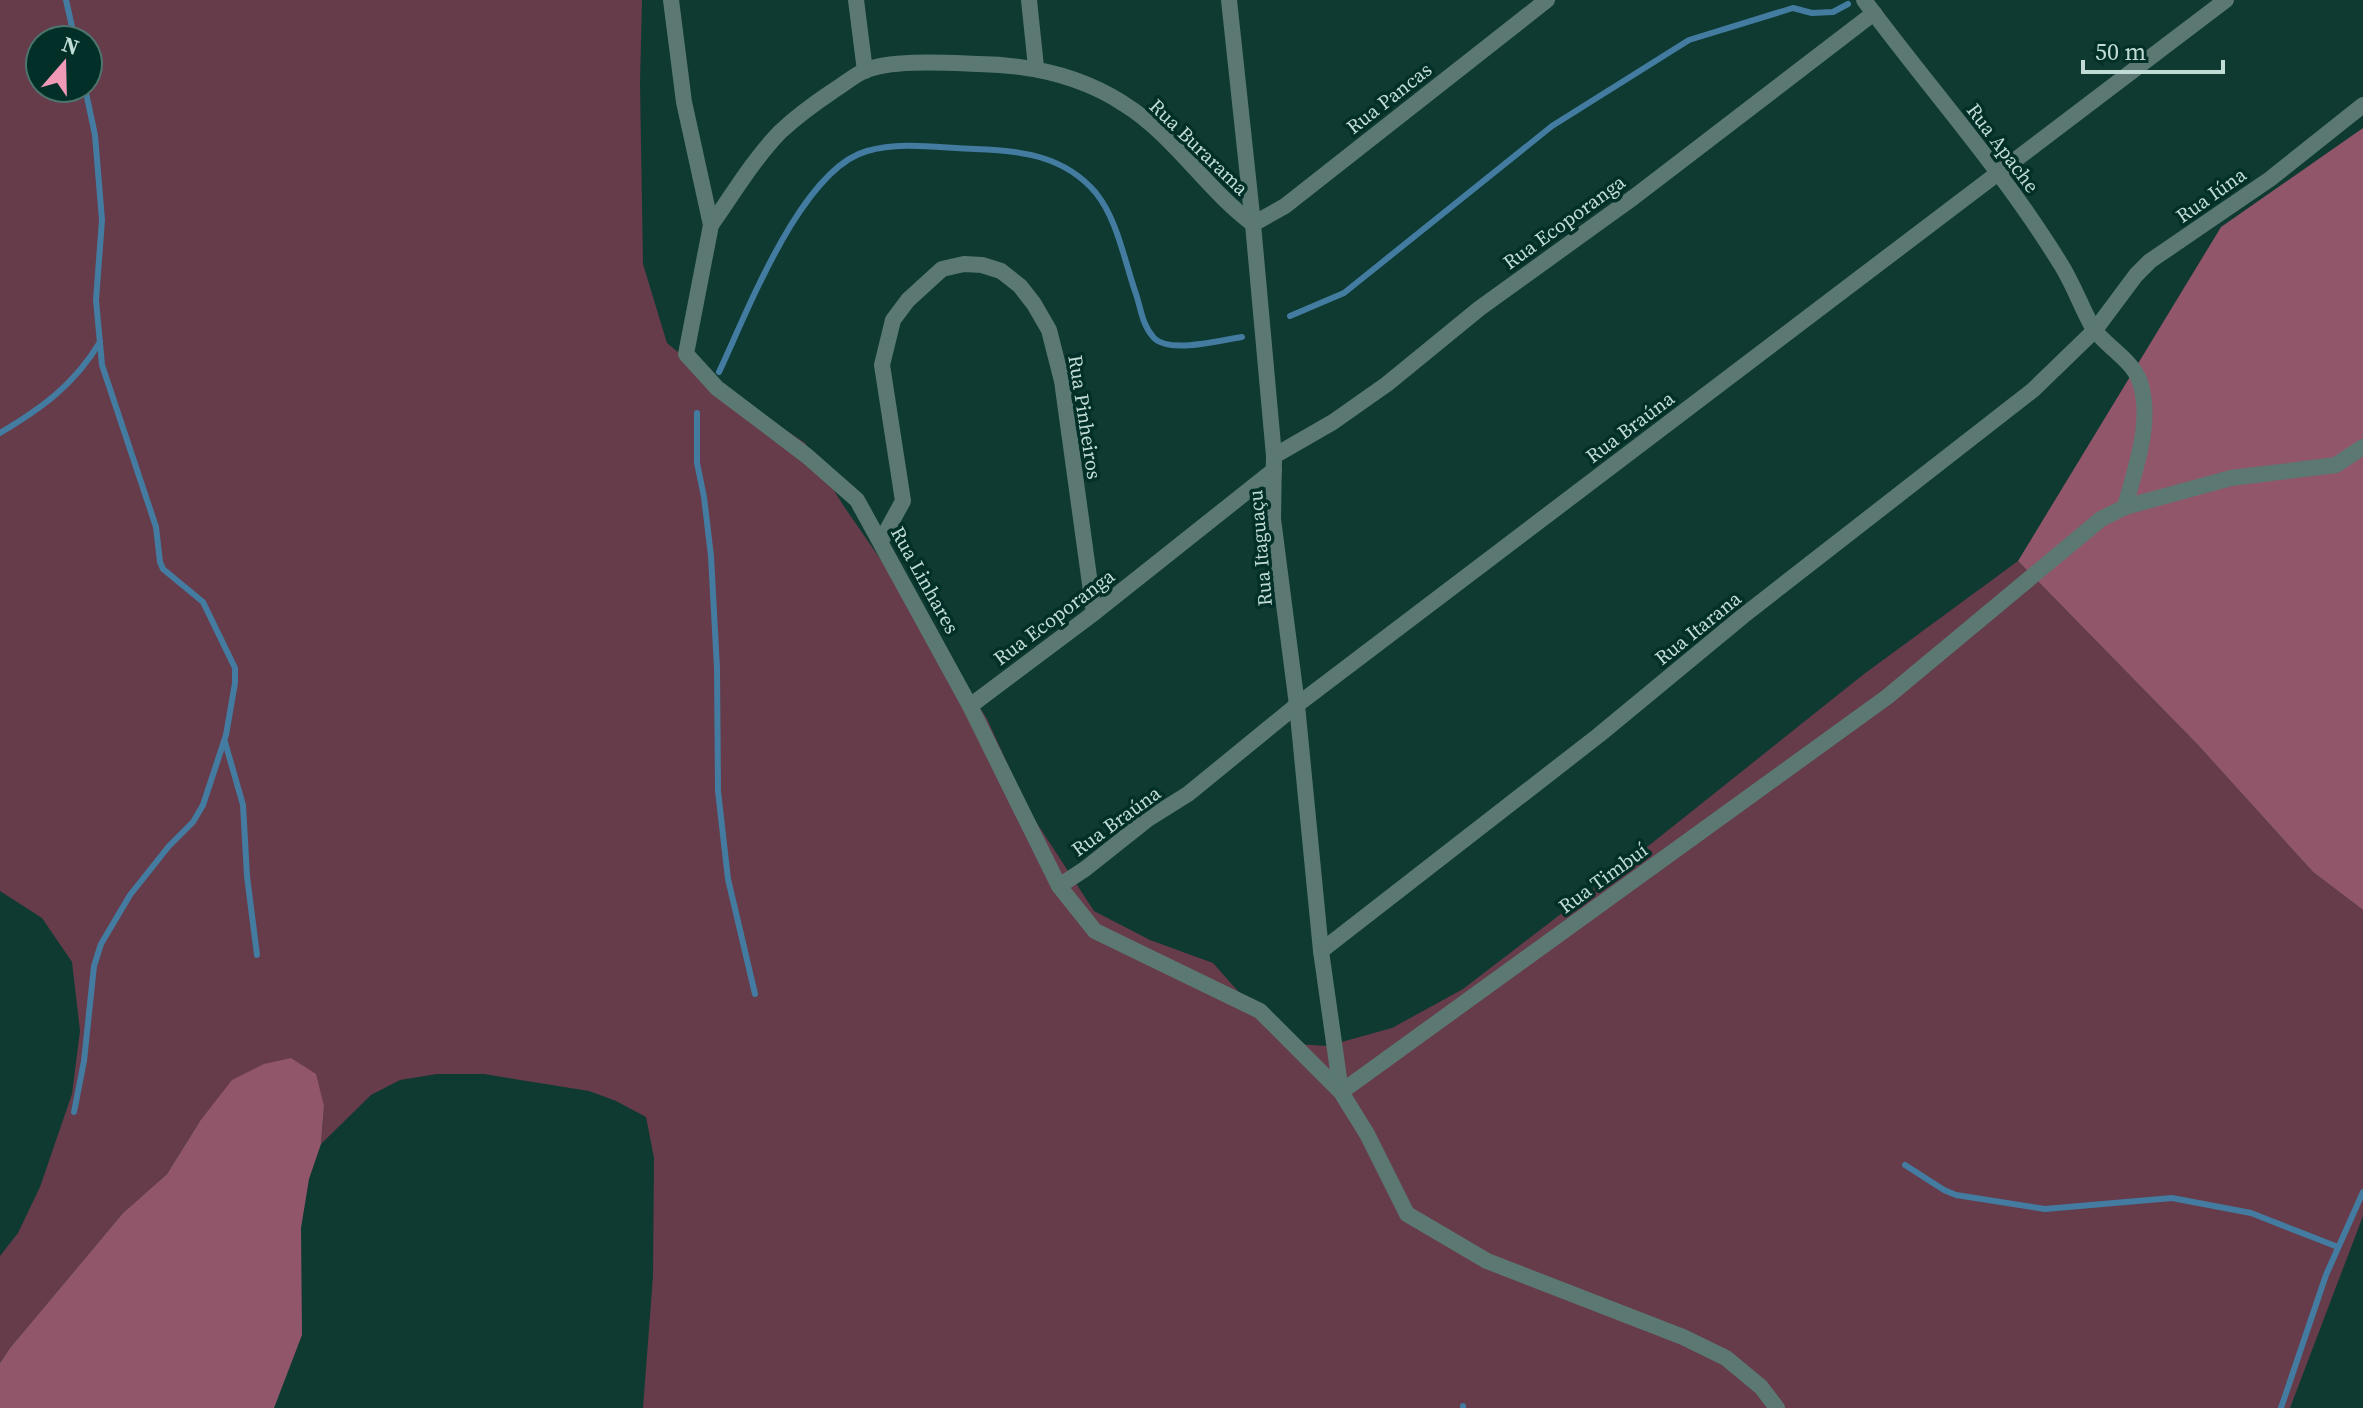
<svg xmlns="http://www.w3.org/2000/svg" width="2363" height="1408" font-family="'Source Serif 4',serif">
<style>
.green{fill:#663b4a;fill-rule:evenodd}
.forest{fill:#91566a}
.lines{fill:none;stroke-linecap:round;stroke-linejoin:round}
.stream{stroke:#437ca0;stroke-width:6}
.minor{stroke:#5b7972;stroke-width:16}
.labels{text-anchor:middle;stroke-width:7;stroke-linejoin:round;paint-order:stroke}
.street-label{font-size:20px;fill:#c0dcd5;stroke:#023028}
</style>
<rect width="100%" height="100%" fill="#0e3a32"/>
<path class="green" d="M0,0H642L640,83L643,264L667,343L719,386L805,443L843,505L942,648L987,719L1029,811L1094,911L1150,940L1213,963L1260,1016L1296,1044L1327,1046L1392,1028L1463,989L1622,867L1864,674L2018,561L2198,745L2313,872L2363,910V1216L2290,1408H643L653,1276L654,1158L646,1117L616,1101L589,1091L484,1074H437L400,1080L371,1095L321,1144L324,1106L200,1121L167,1174L123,1213L10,1348L0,1363V1256L18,1233L40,1187L72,1094L80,1031L72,962L42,918L0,891ZM40,40H88V88H40Z"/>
<g class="forest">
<polygon points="2363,128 2363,910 2313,872 2198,745 2018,561 2221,227"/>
<polygon points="291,1058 316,1074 324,1106 321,1144 309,1179 301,1228 302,1335 274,1408 0,1408 0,1363 10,1348 123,1213 167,1174 200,1121 232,1080 264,1064"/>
</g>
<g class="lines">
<g class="stream">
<polyline points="66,0 75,40"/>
<polyline points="1290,316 1344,293 1552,126 1689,40 1793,8 1812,13 1833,12 1848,4"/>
<path d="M719,372C747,313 801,169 867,151C901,141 940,148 975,149C1020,150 1065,156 1096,193C1118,221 1124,260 1136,294C1141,309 1142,325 1154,338C1170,354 1220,340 1242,337"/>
<polyline points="697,413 697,463 704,497 711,556 717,668 718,791 728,879 755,994"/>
<path d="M0,433C42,408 74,385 100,342"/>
<polyline points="225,742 243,805 247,876 257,955"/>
<polyline points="74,1112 84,1061 94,966 101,944 130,895 169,846 193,822 203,805 226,735 235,683 235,668 203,602 163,569 160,562 156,527 102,365 96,300 102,220 95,135 85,88"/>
<polyline points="1905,1165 1944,1190 1956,1195 2045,1209 2172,1198 2251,1213 2338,1247"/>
<polyline points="1463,1408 1463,1406"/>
<polyline points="2281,1408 2326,1275 2363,1192"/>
</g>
<g class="minor">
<polyline points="671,0 684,102 711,225 686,354 717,388 807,456 857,500 970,706 1059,886 1095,931 1260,1011 1341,1092 1367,1134 1407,1214 1487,1261 1683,1337 1726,1358 1761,1387 1777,1408"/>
<polyline points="856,0 865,71"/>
<polyline points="1029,0 1036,67"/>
<polyline points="1229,0 1253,224 1274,456 1273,519 1297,705 1321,951 1341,1092"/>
<path d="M1864,0C1929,88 2003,170 2060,263C2073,283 2081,307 2093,328C2104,345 2133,360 2140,382C2153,423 2135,468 2125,507"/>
<polyline points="1253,224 1285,206 1547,0"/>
<path d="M711,225C733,194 753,160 780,132C796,117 815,103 833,91C843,85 853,76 864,71C892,59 948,63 979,64C1031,65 1080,75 1124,104C1174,135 1206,189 1253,224"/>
<polyline points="1274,456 1333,422 1387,384 1480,308 1634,197 1874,13"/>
<polyline points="881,541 903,501 882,365 893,320 908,300 942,269 964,264 982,265 1001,271 1020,286 1034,304 1049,330 1062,381 1094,613"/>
<polyline points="970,706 1094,613 1274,470"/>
<polyline points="1059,886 1085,869 1148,819 1188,794 1297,705 2226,0"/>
<polyline points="1321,951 1599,735 1743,616 2033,390 2095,330 2136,275 2150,261 2270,179 2363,105"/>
<polyline points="1341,1092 1887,697 2101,519 2125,507 2231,478 2336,465 2363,447"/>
</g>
</g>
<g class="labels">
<g class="street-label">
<text transform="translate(1389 98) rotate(-38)" y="7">Rua Pancas</text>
<text transform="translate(1199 147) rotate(44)" y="7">Rua Burarama</text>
<text transform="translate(2003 148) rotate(53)" y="7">Rua Apache</text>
<text transform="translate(2211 195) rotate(-35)" y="7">Rua Iúna</text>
<text transform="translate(1564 222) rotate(-36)" y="7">Rua Ecoporanga</text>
<text transform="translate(1085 417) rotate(81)" y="7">Rua Pinheiros</text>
<text transform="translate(1630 427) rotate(-37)" y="7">Rua Braúna</text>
<text transform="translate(1260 548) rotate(-95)" y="7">Rua Itaguaçu</text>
<text transform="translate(925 580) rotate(61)" y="7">Rua Linhares</text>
<text transform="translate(1054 617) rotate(-37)" y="7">Rua Ecoporanga</text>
<text transform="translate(1698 628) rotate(-39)" y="7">Rua Itarana</text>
<text transform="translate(1116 821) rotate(-36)" y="7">Rua Braúna</text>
<text transform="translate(1603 878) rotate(-36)" y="7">Rua Timbuí</text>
</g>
</g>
<g transform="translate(64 64) rotate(20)"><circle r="38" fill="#023028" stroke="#4e756d" stroke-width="2"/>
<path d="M0-6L14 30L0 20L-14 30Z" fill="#f09ab7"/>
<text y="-12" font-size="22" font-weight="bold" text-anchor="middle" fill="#c0dcd5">N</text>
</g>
<path d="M2083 60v12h140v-12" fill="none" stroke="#c0dcd5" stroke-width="4"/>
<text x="2095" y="60" font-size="24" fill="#c0dcd5" stroke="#023028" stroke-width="6" paint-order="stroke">50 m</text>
</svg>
